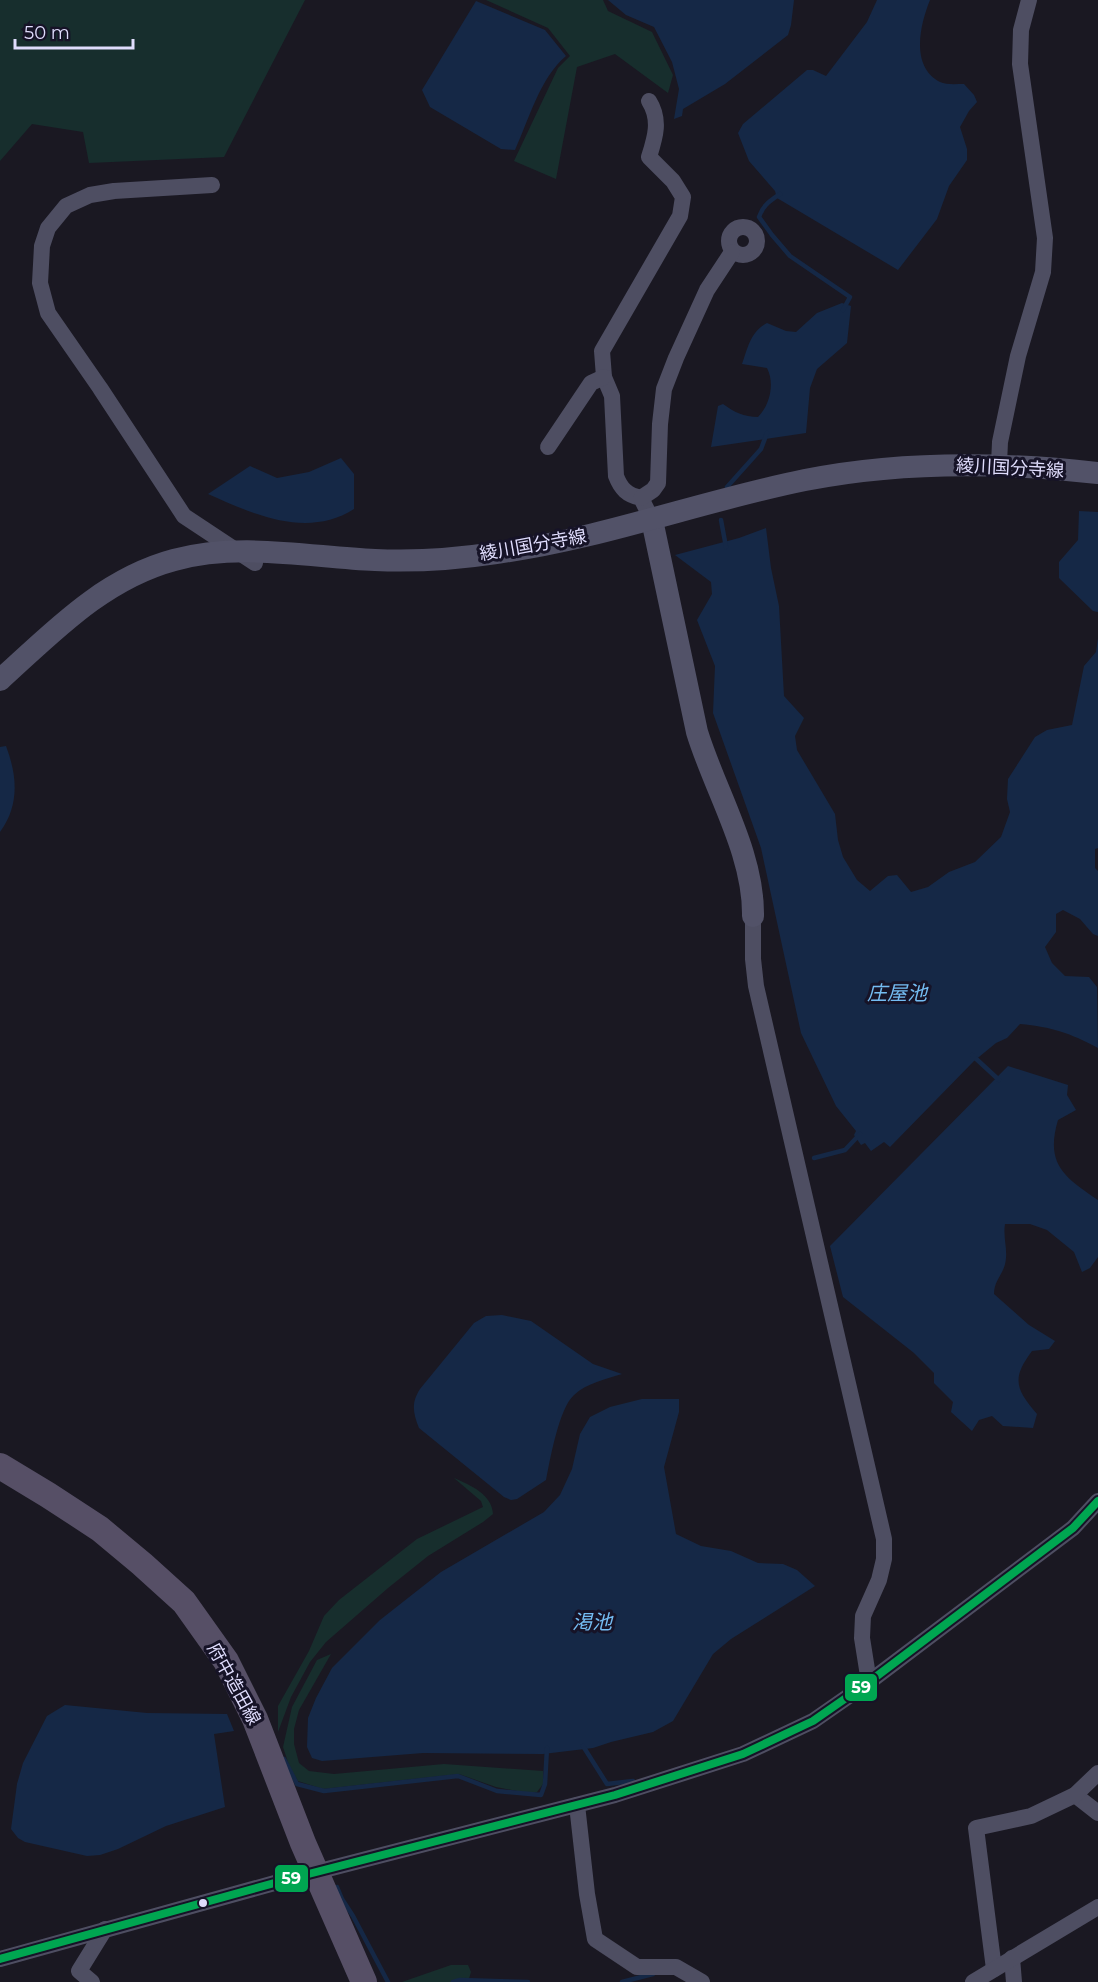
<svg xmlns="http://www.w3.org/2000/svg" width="1098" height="1982" font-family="Montserrat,'Noto Sans JP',sans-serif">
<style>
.green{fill:#172e2d}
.water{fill:#152846}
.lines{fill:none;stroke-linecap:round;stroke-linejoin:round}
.stream{stroke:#152846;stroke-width:4.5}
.street{stroke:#4e4e62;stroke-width:16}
.secondary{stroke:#525268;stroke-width:22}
.primary{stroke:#564f66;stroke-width:26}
.bus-1-casing{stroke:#161327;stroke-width:12}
.bus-1{stroke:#00a651;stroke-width:8}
.bus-dot{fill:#dfdcfc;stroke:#161327;stroke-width:2}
.labels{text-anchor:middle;stroke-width:6;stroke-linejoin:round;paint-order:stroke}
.street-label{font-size:18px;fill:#dfdcfc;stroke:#161327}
.water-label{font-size:20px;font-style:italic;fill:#74bcf2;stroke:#161327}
.line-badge{stroke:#161327;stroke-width:2}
.badge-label{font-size:16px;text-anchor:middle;font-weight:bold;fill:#fff}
</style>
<rect width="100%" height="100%" fill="#1a1822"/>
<g class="green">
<polygon points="0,0 305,0 224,157 89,163 83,132 32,124 0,161"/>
<polygon points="486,0 603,0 608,11 652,32 673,75 668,93 615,54 577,67 556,179 514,161 558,68 570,56 548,28"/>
<path d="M454,1478C470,1485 492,1494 493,1514L483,1522L428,1556L388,1588L326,1642L310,1662L291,1697L278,1732V1706L309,1651L324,1616L339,1600L417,1539L483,1507L481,1501Z"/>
<polygon points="331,1654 299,1710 294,1729 294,1744 299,1763 309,1771 334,1774 444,1764 543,1771 543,1784 537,1792 527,1793 496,1787 459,1774 323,1789 298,1781 290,1768 283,1747 292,1707 317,1660"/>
<polygon points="451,1965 468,1965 471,1972 468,1982 402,1982"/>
</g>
<g class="water">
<polygon points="608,0 794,0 791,25 788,35 725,84 683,109 682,116 674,119 679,89 672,62 654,27 626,15"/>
<path d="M877,0H930C920,25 910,66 940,82C946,85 956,84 964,84L974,95L977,102L969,111L960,127L967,149V160L949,186L937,219L898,270L777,198L775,191L749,161L738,133L743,124L807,70H813L826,76L867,22Z"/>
<path d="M476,1L545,30L566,56C540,78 529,119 515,150L501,149L430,107L422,90Z"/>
<path d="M842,303L851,306L847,343L817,369L810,388L806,433L711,447L718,406L723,404C734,412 744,417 758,417C770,405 775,383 767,368L742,364C748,348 750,332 767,323L786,331L796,332L817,313Z"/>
<path d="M341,458L354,474V509C307,539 253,514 208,494L250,466L277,478L309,472Z"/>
<polygon points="1079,511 1098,512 1098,612 1093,611 1059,578 1059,562 1078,540"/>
<path d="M766,528L771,568L779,606L784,696L804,718L795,736L797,750L835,814L838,840L843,857L857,880L870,891L888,876L897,875L911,892L928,887L949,872L975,862L1001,837L1010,812L1007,799L1008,779L1035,737L1047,730L1072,725L1084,666L1096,652L1098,638V848L1095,849V868L1098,871V936L1093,934L1080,919L1063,910L1056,914V932L1045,947L1052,963L1065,976L1089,977L1097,987L1098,1048C1070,1033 1052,1027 1020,1024L1007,1038L996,1043L974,1061L890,1147L884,1142L871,1151L865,1143L861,1145L854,1135L856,1131L836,1106L801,1033L761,848L713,713L715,666L697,620L712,594L711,582L675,555L739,538Z"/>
<path d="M6,746C17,775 20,805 0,832V747Z"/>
<path d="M1008,1066L1068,1085L1067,1095L1076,1110L1058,1120C1045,1164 1064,1177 1098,1200V1257L1090,1268L1082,1272L1074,1252L1047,1230L1030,1224H1005C1003,1236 1007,1247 1006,1258C1005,1274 994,1279 994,1294L1029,1325L1055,1341L1049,1349L1032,1351C1011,1379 1016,1389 1037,1414L1033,1428L1003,1426L992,1416L979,1420L972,1431L951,1412L953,1402L934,1383V1373L914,1353L843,1297L830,1246Z"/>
<path d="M502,1315L531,1321L593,1364L622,1374C606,1379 587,1383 574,1395C559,1408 550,1460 546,1480L517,1499L511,1500L504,1497L419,1428C413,1413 411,1403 420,1389L474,1323L486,1316Z"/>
<polygon points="642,1399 679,1399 679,1412 664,1467 676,1534 701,1546 731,1551 758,1563 783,1564 797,1570 815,1586 731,1639 713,1654 673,1721 653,1732 611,1742 593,1748 543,1754 423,1753 322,1761 312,1758 307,1747 308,1718 316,1698 332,1668 380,1620 441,1572 544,1512 560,1495 572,1469 580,1434 590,1417 610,1407"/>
<polygon points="65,1705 147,1713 227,1714 234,1731 214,1734 225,1807 166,1826 118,1849 100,1855 87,1856 25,1842 18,1838 11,1829 17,1784 23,1763 47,1716"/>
</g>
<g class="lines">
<g class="stream">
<path d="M780,194C770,201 763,205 759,217L772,235L790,256L850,297L843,310"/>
<polyline points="727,487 761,449 767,433"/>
<polyline points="721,520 726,547"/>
<polyline points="972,1055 999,1080"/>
<polyline points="814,1158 845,1150 860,1134"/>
<polyline points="583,1746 607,1784 633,1781"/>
<polyline points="284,1759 297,1784 324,1791 458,1776 497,1791 541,1795 545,1784 547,1748"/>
<polyline points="337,1887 342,1899 353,1916 388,1982"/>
<polyline points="453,1982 460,1980 528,1982"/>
<polyline points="622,1982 653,1974"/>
</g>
<g class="street">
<path d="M649,101C661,120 655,138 649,157L673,181L683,197L680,216L602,351L604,377L612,396L616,476C621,489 627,495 641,498L652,520"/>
<polyline points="212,185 114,191 90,195 66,206 48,228 42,246 40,283 48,313 100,388 184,516 255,563"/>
<circle cx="743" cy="241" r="14"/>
<polyline points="548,447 591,383 604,377"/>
<polyline points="999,464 1000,442 1018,356 1043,272 1045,238 1020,64 1021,30 1029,0"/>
<polyline points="641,498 653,490 658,483 660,424 664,389 676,358 707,290 732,252"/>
<polyline points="753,916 753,959 756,986 884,1539 884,1559 879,1580 863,1616 862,1638 869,1682"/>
<polyline points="1075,1795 1098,1813"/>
<polyline points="577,1805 587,1894 595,1939 637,1967 676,1967 702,1982"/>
<polyline points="1012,1958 1014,1982"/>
<polyline points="0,1959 289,1879 615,1795 743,1754 813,1721 869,1682 1073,1528 1098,1501"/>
<polyline points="994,1969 976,1828 1031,1816 1075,1795 1098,1773"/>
<polyline points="92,1982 79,1971 105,1929"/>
<polyline points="973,1982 1098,1907"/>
</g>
<g class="secondary">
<path d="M652,520L697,732C715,791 754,853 753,916"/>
<path d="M0,680C53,632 103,579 174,560C239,542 309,557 375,560C415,562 456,559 496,553C601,539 701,501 805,480C901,461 1001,462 1098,473"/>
</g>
<polyline class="primary" points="0,1466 48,1495 100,1529 142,1564 184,1602 226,1661 255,1719 303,1843 364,1982"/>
<defs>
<polyline id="bus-1" points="0,1959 289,1879 615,1795 743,1754 813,1721 869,1682 1073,1528 1098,1501"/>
</defs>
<use href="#bus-1" class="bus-1-casing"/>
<use href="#bus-1" class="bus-1"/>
</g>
<circle class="bus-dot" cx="203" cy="1903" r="5"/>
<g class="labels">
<g class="street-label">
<text transform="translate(1010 468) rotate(3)" y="6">綾川国分寺線</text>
<text transform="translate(533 545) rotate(-10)" y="6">綾川国分寺線</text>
<text transform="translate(234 1684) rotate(61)" y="6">府中造田線</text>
</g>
<g class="water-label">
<text x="897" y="1000">庄屋池</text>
<text x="592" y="1629">渇池</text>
</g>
</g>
<g class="line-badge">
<rect x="844" y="1673" width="34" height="29" rx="6" fill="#00a651"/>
<rect x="274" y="1864" width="35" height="29" rx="6" fill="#00a651"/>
</g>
<g class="badge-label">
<text x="861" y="1693">59</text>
<text x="291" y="1884">59</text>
</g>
<path d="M15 39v9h118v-9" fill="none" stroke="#dfdcfc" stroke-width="3"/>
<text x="24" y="39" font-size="18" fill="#dfdcfc" stroke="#161327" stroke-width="4.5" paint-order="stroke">50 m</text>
</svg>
